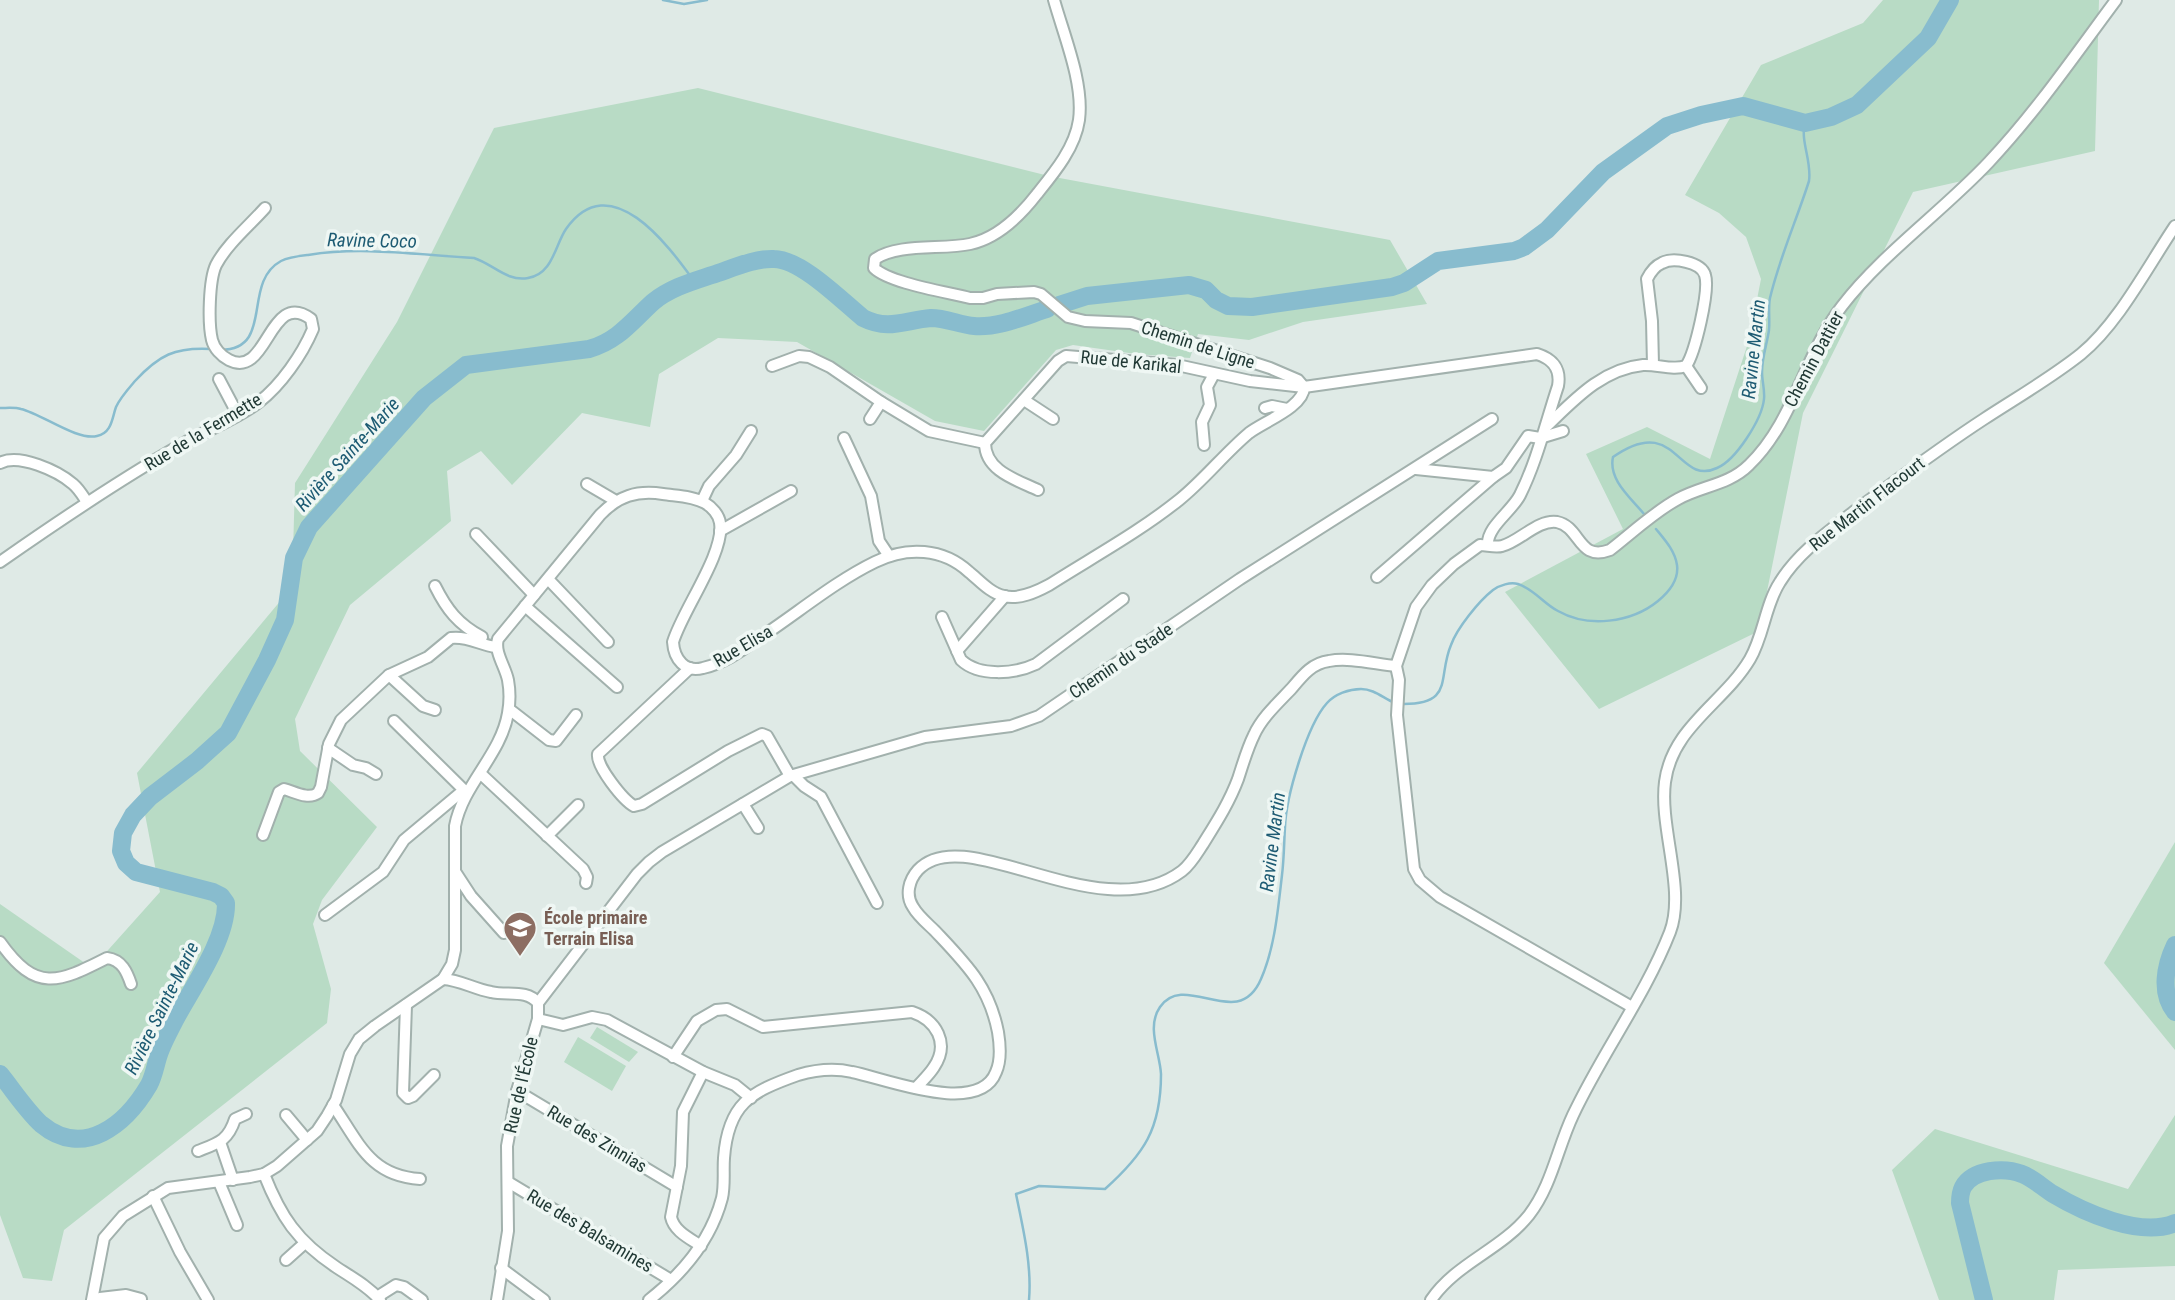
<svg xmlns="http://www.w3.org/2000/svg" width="2175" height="1300" font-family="'Roboto Condensed',sans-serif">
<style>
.green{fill:#b8dbc5}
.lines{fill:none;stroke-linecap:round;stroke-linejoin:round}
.stream{stroke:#88bcce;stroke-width:2.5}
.river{stroke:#88bcce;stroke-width:18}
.minor-casing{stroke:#a2b1ad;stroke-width:14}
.minor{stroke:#fff;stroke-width:10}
.labels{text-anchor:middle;stroke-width:7;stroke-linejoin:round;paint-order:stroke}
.street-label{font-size:18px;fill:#213935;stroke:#eff7f4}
.education-label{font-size:18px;font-weight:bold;fill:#785e54;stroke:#eff7f4;text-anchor:start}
.water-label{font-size:19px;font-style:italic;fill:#1d5b73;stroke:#eff7f4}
</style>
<rect width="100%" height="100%" fill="#dfeae6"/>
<g class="green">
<polygon points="1883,0 2099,0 2095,151 1913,192 1803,413 1759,631 1599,709 1505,592 1623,529 1586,454 1647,427 1710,459 1749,340 1761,279 1746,237 1719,213 1685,195 1761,65 1863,23"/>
<polygon points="698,88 1049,176 1390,240 1427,304 1303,322 1249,340 1198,334 1190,358 1136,354 1073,345 1056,350 984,431 935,421 797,342 718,338 659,374 650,427 582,413 512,485 481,451 447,471 451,521 350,605 295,719 300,751 377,827 322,900 313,924 331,989 327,1023 64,1230 52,1281 23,1278 0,1215 0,904 92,968 160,892 137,773 292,587 295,483 397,322 494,128"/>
<polygon points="2175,842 2175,1050 2104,963"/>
<polygon points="597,1027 638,1052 629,1062 590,1038"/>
<polygon points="578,1037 626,1066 612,1091 564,1062"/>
<polygon points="2175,1115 2175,1266 2058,1270 2054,1300 1939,1300 1892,1170 1935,1129 2128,1189"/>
</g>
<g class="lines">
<g class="stream">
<polyline points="663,0 684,4 707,0"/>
<path d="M221,350C275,349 241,283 281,261C289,257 299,256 308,255C362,246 419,255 474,258C493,264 507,282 528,278C553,274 555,245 566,229C610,166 668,245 694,281"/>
<path d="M0,408C7,408 15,407 21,409C42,414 77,441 97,436C112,433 112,418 116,407C120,398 129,388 135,381C159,355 175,347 211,349"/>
<path d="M1644,514C1631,498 1608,480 1613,457C1677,412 1677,487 1717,468C1736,460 1762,419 1764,399C1765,390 1762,381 1762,372C1762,357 1767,344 1769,330C1770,319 1768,308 1770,298C1779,259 1797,219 1809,181C1812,161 1800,141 1805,123"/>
<path d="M1401,704C1455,705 1437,678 1451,645C1457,628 1479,601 1493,590C1500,585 1510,582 1518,584C1534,589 1544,604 1558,611C1588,628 1631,623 1658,601C1669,592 1679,580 1677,565C1675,551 1665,540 1656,529"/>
<path d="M1029,1300C1032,1265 1023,1228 1016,1194L1039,1186L1105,1189C1144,1154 1161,1129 1161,1074C1160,1053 1146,1027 1160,1007C1185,970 1238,1033 1261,979C1275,947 1278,909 1282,875C1284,859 1284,844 1285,827C1286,797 1307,725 1327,703C1335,694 1349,689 1361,689C1374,689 1383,698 1395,703"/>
</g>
<g class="river">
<polyline points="1059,305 1087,296 1189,285 1206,290 1216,300 1228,306 1252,307 1392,287 1404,283 1438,261 1514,251 1524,247 1547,230 1603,172 1667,126 1701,115 1743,106 1805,123 1831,117 1857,105 1928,38 1950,0"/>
<path d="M2175,945C2165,966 2160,993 2175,1012"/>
<path d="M0,1074C13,1090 26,1110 41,1124C84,1160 126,1124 149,1085C155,1074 156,1060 161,1049C165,1039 170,1030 175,1020C192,988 227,939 226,903L221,896L213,892L136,872L126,863L121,851L123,833L133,815L150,797L197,761L228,733L267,660L285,620L294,558L309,527L424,398L466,365L589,349C618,341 632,321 653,302C670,288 691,282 712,275C731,269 754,258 774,259C801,259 842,301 863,318C889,331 905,320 931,318C946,318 960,325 974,326C998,328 1025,316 1047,309"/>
<path d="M1984,1300L1960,1203C1960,1198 1961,1191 1963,1187C1973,1169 2004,1167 2022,1174C2033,1178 2043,1188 2053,1194C2083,1212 2140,1238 2175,1223"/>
</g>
<defs>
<g id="minor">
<path d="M1054,0C1064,36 1084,83 1079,120C1075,148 1054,173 1037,194C1020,216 998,238 970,244C942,250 898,243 875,259L874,268C889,283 947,292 970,298H983L997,294L1034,292L1041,294L1068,317L1085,321L1131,323L1270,368L1298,380L1304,387"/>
<polyline points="772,366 799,356 809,357 830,367 881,402 870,419"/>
<polyline points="1686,366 1701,388"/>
<polyline points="219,379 238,415"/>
<polyline points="1024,400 1053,419"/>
<polyline points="881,402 929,431 985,443"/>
<polyline points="1265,408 1272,406 1287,409"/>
<path d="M1546,427C1574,400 1602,369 1643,365C1657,364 1673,371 1686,366C1695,353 1710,290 1705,275C1701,262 1673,257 1662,263C1655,266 1650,273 1647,279L1652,321L1653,365"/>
<polyline points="844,438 871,496 879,541 889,556"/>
<polyline points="1540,438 1563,431"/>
<polyline points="1204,445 1202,422 1210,405 1207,387 1214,374"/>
<path d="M0,463C19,453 58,471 73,484C79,489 83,496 87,502"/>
<polyline points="1416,469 1493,477 1506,468 1528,436 1540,438"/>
<polyline points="587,484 616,501"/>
<path d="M1038,490C1017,480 985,471 985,443L1058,361L1066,356L1177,365L1250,381L1304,387L1537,354C1553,359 1561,369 1558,386C1546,422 1537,461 1520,495C1512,511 1487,527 1488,544"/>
<polyline points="702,501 709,486 736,455 751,431"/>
<polyline points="720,531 791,491"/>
<polyline points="476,534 534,595"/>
<path d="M0,562C60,520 121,479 184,443C209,429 237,419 259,402C281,385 302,355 313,329L311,319C269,288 268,380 229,360C221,356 214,348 212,340C208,323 209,280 216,265C227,244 249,226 265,208"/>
<polyline points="1377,577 1493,477"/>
<polyline points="548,579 608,642"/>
<path d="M435,586C447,610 458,624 482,637"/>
<polyline points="525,606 617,687"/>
<path d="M942,617L961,660C979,677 1015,674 1036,664L1123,599"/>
<polyline points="957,651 1005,596"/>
<path d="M690,668L598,754C596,766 623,800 634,806L642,804L728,751L762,734L767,736L790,776"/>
<polyline points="389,675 423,706 435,710"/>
<polyline points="509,709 549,740 556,741 576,715"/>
<polyline points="328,748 353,765 366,768 376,774"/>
<polyline points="481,774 583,869 587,877 586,883"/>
<polyline points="793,775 804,786 821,797 877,903"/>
<polyline points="743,804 758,828"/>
<path d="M263,835L279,792L284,789C295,792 308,800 318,793L321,787L329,744L341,720L389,675L428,657L451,638C468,636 480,645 496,647"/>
<polyline points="547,836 578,805"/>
<polyline points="456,873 471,896 504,933"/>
<polyline points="325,915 383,872 404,840 459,794 467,793 394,721"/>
<path d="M0,942C36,993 58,983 107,958C122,960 127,972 131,984"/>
<path d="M443,979C460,980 474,989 491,992C507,996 527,989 538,1003V1019L517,1091L507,1146L508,1231L497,1300"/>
<polyline points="538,1003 637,874 649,862 662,852 790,776 925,737 1011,726 1039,716 1240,579 1492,419"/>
<polyline points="406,1005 403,1093 408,1098 413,1096 434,1075"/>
<path d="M1632,1007L1440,897L1420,880L1414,869L1397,715L1399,680L1396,666L1416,607L1432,585L1454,564L1480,545C1487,545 1495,548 1502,546C1519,542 1538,519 1557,522C1581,527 1578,562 1610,550C1632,533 1654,512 1678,499C1701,486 1729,485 1749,465C1794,422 1804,355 1842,306C1882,254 1943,211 1989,162C2036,112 2075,55 2116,0"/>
<polyline points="538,1019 563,1025 592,1017 607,1020 703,1072 735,1085 751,1098"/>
<path d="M673,1057L697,1021L716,1010L727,1009L763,1027L912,1012C936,1020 950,1043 934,1067C929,1075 922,1081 916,1088"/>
<polyline points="517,1091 677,1187"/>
<path d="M333,1105C359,1143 370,1176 420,1179"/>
<polyline points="286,1115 307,1140"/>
<polyline points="220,1142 233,1180"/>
<path d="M198,1151C218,1143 228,1141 235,1119L246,1114"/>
<path d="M264,1174C281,1217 297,1241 336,1267C351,1277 368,1286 380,1300"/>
<polyline points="219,1182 237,1225"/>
<polyline points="508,1182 671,1280"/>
<polyline points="153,1196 180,1252 208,1300"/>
<path d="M701,1246C689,1238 674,1231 671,1217L681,1166L683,1112L703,1072"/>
<polyline points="286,1260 305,1243"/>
<polyline points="501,1268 544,1300"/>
<polyline points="377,1297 396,1285 404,1287 422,1300"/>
<polyline points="100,1298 126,1295 141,1299"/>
<path d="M92,1300L104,1238L123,1216L168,1188L250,1177L264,1174L277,1166L317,1131L327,1116L336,1100L350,1054L359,1039L375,1026L443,979L452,964L455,950V826C463,784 501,755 508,713C510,702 510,691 508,680C505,666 494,652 498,639L600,515C618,496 637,490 663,494C676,496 693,496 705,503C712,507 719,515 720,523C725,553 682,611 673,642C674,659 685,673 703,668C726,663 745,648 764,635C800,611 836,581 875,562C907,546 943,548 969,572C979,580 990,593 1004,596C1019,600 1036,592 1049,585C1093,557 1139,532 1179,500C1204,480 1224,454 1249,433C1263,422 1304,407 1304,387"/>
<path d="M649,1300C682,1274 711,1240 722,1198C725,1185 723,1171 724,1158C728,1104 750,1092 798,1075C815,1070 835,1068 852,1072C884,1078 979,1117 996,1072C1001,1061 1000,1044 998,1032C989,986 966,964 935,931C928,924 918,916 913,907C905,895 909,880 918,870C965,819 1101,932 1182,871C1191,864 1197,853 1203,844C1216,823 1229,803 1238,779C1243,764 1247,749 1254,735C1262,717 1279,702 1292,688C1302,676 1312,663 1329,661C1349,657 1375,664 1396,666"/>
<path d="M1431,1300C1456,1263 1501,1250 1529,1215C1552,1185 1557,1149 1573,1115C1602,1053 1645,996 1670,932C1686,890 1659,827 1665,782C1672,727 1724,703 1750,659C1764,635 1765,605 1780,582C1799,551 1832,529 1860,507C1901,477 1941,447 1984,419C2016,398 2051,378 2081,354C2118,324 2148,266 2175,226"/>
</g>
</defs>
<use href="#minor" class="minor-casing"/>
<use href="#minor" class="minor"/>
</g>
<defs>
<symbol id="school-pin" viewBox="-11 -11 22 30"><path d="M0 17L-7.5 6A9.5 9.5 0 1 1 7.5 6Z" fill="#8d6e63" stroke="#eff7f4"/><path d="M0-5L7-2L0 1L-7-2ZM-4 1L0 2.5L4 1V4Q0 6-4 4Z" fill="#fff"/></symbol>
</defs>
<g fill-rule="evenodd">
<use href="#school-pin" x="501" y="909" width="38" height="52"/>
</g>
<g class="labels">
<g class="street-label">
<text transform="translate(1198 345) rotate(18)" y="6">Chemin de Ligne</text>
<text transform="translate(1814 359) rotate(-62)" y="6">Chemin Dattier</text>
<text transform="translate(1131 362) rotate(6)" y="6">Rue de Karikal</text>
<text transform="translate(203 432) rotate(-31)" y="6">Rue de la Fermette</text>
<text transform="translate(1867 504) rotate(-38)" y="6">Rue Martin Flacourt</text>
<text transform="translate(743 646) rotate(-30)" y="6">Rue Elisa</text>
<text transform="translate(1121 661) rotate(-34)" y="6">Chemin du Stade</text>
<text transform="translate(521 1085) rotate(-77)" y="6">Rue de l'École</text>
<text transform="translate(597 1139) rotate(31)" y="6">Rue des Zinnias</text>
<text transform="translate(590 1231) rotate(31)" y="6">Rue des Balsamines</text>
</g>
<g class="education-label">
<text x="544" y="924">École primaire<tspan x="544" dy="21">Terrain Elisa</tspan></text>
</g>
<g class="water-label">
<text transform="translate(372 240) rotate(1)" y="7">Ravine Coco</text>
<text transform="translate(1753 349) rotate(-84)" y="7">Ravine Martin</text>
<text transform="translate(347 454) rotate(-48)" y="7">Rivière Sainte-Marie</text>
<text transform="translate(1272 842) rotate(-83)" y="7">Ravine Martin</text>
<text transform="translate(161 1008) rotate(-64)" y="7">Rivière Sainte-Marie</text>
</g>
</g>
</svg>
